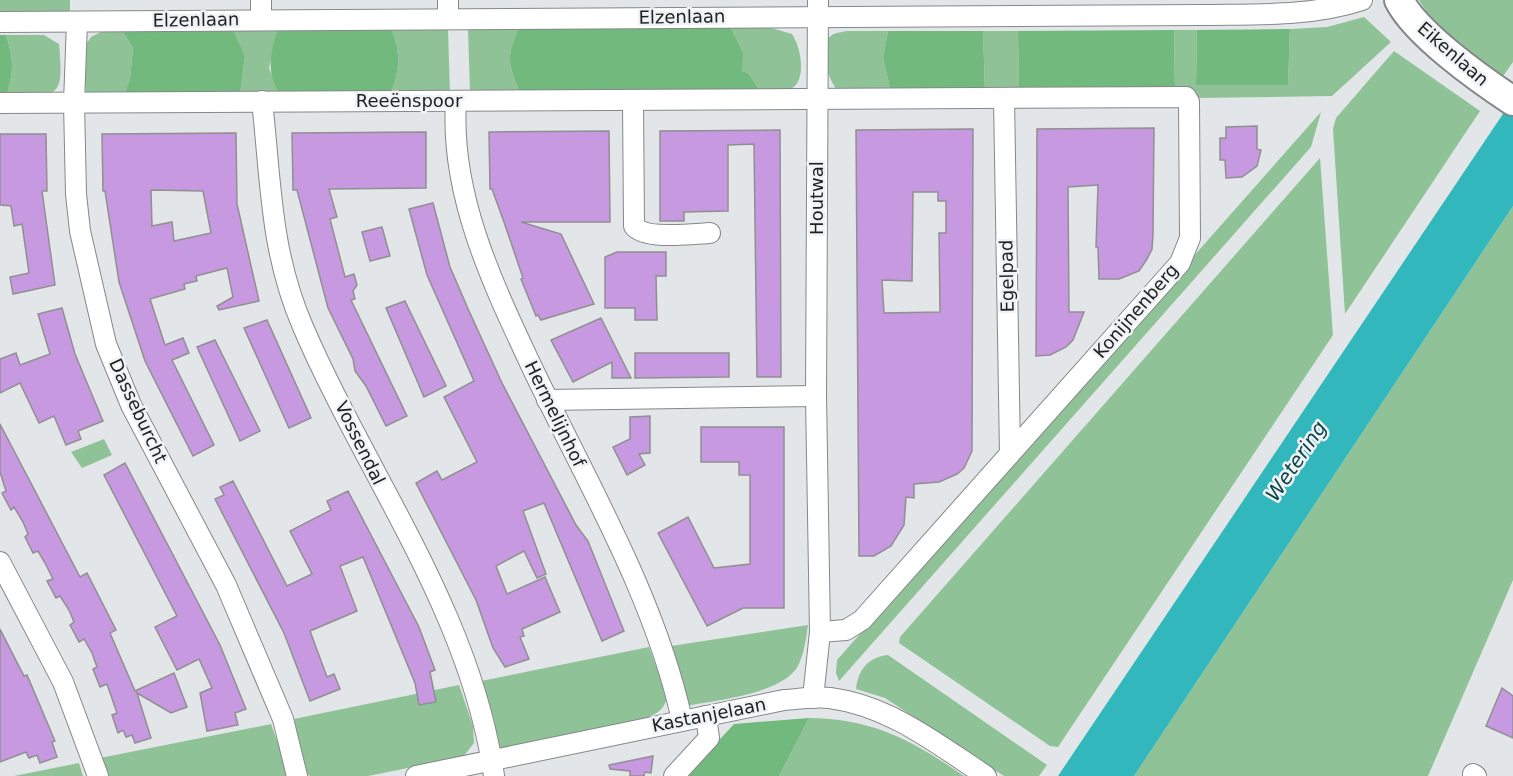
<svg xmlns="http://www.w3.org/2000/svg" width="1513" height="776" font-family="'DejaVu Sans',sans-serif">
<style>
.green{fill:#8fc296}
.forest{fill:#72b97e}
.water{fill:#32b8bc}
.building{fill:#c699e0;stroke:#918f92;stroke-width:1.5;fill-rule:evenodd}
.lines{fill:none;stroke-linecap:round;stroke-linejoin:round}
.street-casing{stroke:#85888a;stroke-width:22}
.secondary-casing{stroke:#85888a;stroke-width:32}
.street{stroke:#fff;stroke-width:20}
.secondary{stroke:#fff;stroke-width:28}
.labels{text-anchor:middle;stroke-width:5;stroke-linejoin:round;paint-order:stroke}
.street-label{font-size:18px;fill:#1e1f1f;stroke:#f0f3f5}
.water-label{font-size:20px;font-style:italic;fill:#094446;stroke:#f0f3f5}
</style>
<rect width="100%" height="100%" fill="#e3e6e8"/>
<g class="green">
<polygon points="0,0 70,0 70,15 0,14"/>
<path d="M1419,0H1513V62L1501,79C1471,58 1438,32 1419,0Z"/>
<polygon points="1364,17 1391,42 1332,96 1195,98 1195,92 1175,92 1174,30 1197,30 1196,85 1288,85 1290,29 1327,27"/>
<path d="M730,27H768L792,34C801,47 808,82 789,90C782,94 769,92 761,92L748,73L742,71Z"/>
<path d="M448,29L450,93L390,94C400,71 401,54 392,30Z"/>
<path d="M468,29H518C506,58 508,64 520,93H470Z"/>
<polygon points="234,31 277,31 269,68 280,94 240,94 245,56"/>
<path d="M846,31H888L883,58L891,92H838C829,79 814,47 832,35C835,33 842,32 846,31Z"/>
<polygon points="983,31 1018,31 1019,92 985,92"/>
<polygon points="101,32 123,32 133,48 130,79 124,95 91,95 86,92 81,51 91,37"/>
<path d="M6,35H44L59,44C64,100 59,95 6,97C14,70 14,61 6,35Z"/>
<polygon points="1394,51 1480,111 1345,314 1333,129 1336,118"/>
<polygon points="1321,112 1311,147 839,681 836,673 837,660"/>
<polygon points="1320,158 1333,335 1058,747 1050,746 899,643 900,637"/>
<polygon points="1513,206 1513,580 1428,776 1134,776"/>
<polygon points="104,439 112,455 82,468 71,452"/>
<path d="M808,625C806,639 804,654 798,666C782,694 717,700 687,706L671,646Z"/>
<path d="M649,647L667,696C665,711 655,714 643,720L500,749L497,745L494,719L481,681Z"/>
<path d="M888,655L1047,765L1039,776H1004L885,698L856,689C858,670 868,657 888,655Z"/>
<polygon points="459,685 473,726 474,743 463,757 368,776 310,776 307,774 289,720"/>
<path d="M809,718C874,719 911,740 964,776H779Z"/>
<polygon points="271,724 284,760 286,776 105,776 100,758"/>
<polygon points="79,763 83,776 14,776"/>
</g>
<g class="forest">
<path d="M730,27L743,53L742,71L748,73L761,92L520,93C508,64 506,58 518,29Z"/>
<polygon points="1290,29 1288,85 1196,85 1197,30"/>
<path d="M392,30C401,54 400,71 390,94H280C266,72 270,55 277,31Z"/>
<polygon points="1174,30 1175,92 1019,92 1018,31"/>
<polygon points="234,31 245,56 240,94 124,95 130,79 133,48 123,32"/>
<polygon points="888,31 983,31 985,92 891,92 883,58"/>
<path d="M0,35H6C14,61 14,70 6,97L0,96Z"/>
<polygon points="809,718 779,776 686,776 734,724"/>
</g>
<polygon class="water" points="1513,99 1513,206 1134,776 1058,776"/>
<g class="building">
<polygon points="1257,126 1257,149 1261,150 1257,166 1242,177 1226,178 1225,160 1220,160 1220,138 1226,138 1226,127"/>
<polygon points="1154,128 1153,234 1152,249 1147,259 1139,271 1119,279 1099,279 1098,247 1096,247 1098,185 1068,187 1069,312 1084,312 1073,340 1066,347 1050,355 1036,356 1037,129"/>
<path d="M973,129L972,451L964,468L957,474L939,482L914,484V498L906,497L904,525L891,546L874,556H859L856,130ZM913,192H938V201H946V233H939L940,312L884,313L882,280L912,281Z"/>
<polygon points="780,130 781,377 757,377 754,144 728,145 728,211 684,212 684,221 660,221 660,131"/>
<polygon points="609,131 610,222 521,222 561,234 594,304 541,320 538,315 536,316 521,279 523,278 504,222 492,189 490,189 489,132"/>
<polygon points="426,132 426,188 329,189 337,217 330,219 345,277 354,274 357,285 353,291 355,299 351,300 407,416 386,426 366,386 355,371 353,359 328,308 297,190 293,190 292,133"/>
<path d="M236,133L237,204L259,301L219,310L217,306L233,297L227,268L196,276L197,281L184,284L185,289L150,299L165,345L183,338L189,353L172,360L214,445L193,456L145,361L119,282L105,191H103L102,134ZM151,190L203,191L211,233L174,241L172,222L152,226Z"/>
<polygon points="0,134 46,134 47,191 42,191 55,285 13,294 10,277 29,273 22,224 14,226 11,206 0,205"/>
<polygon points="433,203 450,267 469,311 502,383 576,525 588,541 624,631 602,641 544,503 523,511 546,574 537,578 524,551 496,566 507,594 545,577 560,612 522,629 524,636 520,637 529,659 505,667 493,648 476,600 416,483 437,471 442,480 477,462 444,397 474,381 427,275 409,209"/>
<polygon points="382,227 390,256 370,261 362,232"/>
<polygon points="617,252 666,252 666,276 656,276 657,320 635,320 635,308 605,308 605,257"/>
<polygon points="405,301 446,386 424,397 386,308"/>
<polygon points="62,308 75,354 103,421 78,431 81,439 66,445 54,416 39,423 20,383 0,393 0,359 16,353 20,365 50,354 38,314"/>
<polygon points="601,318 631,378 612,378 612,362 573,382 551,340"/>
<polygon points="267,320 311,418 289,428 244,328"/>
<polygon points="215,340 260,431 240,441 197,347"/>
<polygon points="635,353 729,353 729,377 635,378"/>
<polygon points="650,416 650,453 639,454 645,465 627,475 613,447 630,439 630,417"/>
<polygon points="0,424 80,577 87,573 116,630 110,633 135,691 174,673 187,707 171,713 137,693 151,738 135,743 132,735 126,737 123,730 118,733 112,715 117,713 107,684 100,687 93,669 97,667 92,653 84,639 79,642 70,625 74,622 69,610 60,596 56,598 47,581 53,579 45,563 38,551 33,553 25,537 28,534 23,522 14,507 11,510 2,493 6,491 0,472"/>
<polygon points="701,427 784,427 784,608 743,608 707,626 658,533 688,517 714,568 750,564 750,475 739,475 739,462 701,462"/>
<polygon points="125,463 220,645 246,709 235,713 238,725 207,731 200,693 212,688 199,659 177,670 155,627 177,616 104,475"/>
<polygon points="233,481 287,586 312,574 290,531 331,510 327,501 348,491 419,627 435,670 430,672 436,702 419,705 415,683 363,557 340,566 357,611 310,631 327,677 334,674 340,689 310,701 284,633 215,499 224,495 220,487"/>
<polygon points="0,629 24,676 27,675 55,741 52,742 57,757 40,763 37,755 29,758 26,752 0,762"/>
<polygon points="1502,688 1513,696 1513,738 1486,726"/>
<polygon points="653,756 651,773 645,772 644,776 630,776 630,771 610,769 609,765"/>
</g>
<g class="lines">
<defs>
<g id="street">
<polyline points="261,18 261,0"/>
<polyline points="448,18 448,0"/>
<path d="M0,22L1201,15C1255,14 1310,17 1362,0"/>
<polyline points="77,22 74,103 76,194 80,231 106,344 131,405 226,585 283,719 297,776"/>
<polyline points="1004,98 1010,454"/>
<path d="M633,100L634,226C645,240 692,234 710,233"/>
<path d="M262,101C271,181 270,251 303,327C367,476 471,612 494,776"/>
<path d="M456,102C450,193 491,280 529,361C584,478 654,593 682,720"/>
<polyline points="0,103 1186,97 1189,102 1190,238 1180,263 862,620 846,630 820,632"/>
<polyline points="547,400 816,396"/>
<polyline points="0,562 63,682 98,776"/>
<polyline points="813,698 820,632 816,396 818,0"/>
<polyline points="1473,774 1476,776"/>
<path d="M416,776L784,700C799,699 816,696 830,698C890,706 937,744 986,776"/>
<polyline points="674,776 709,738 706,716"/>
</g>
<path id="secondary" d="M1399,0C1416,34 1481,80 1513,101"/>
</defs>
<use href="#street" class="street-casing"/>
<use href="#secondary" class="secondary-casing"/>
<use href="#street" class="street"/>
<use href="#secondary" class="secondary"/>
</g>
<g class="labels">
<g class="street-label">
<text transform="translate(682 17) rotate(-1)" y="6">Elzenlaan</text>
<text transform="translate(196 20) rotate(-1)" y="6">Elzenlaan</text>
<text transform="translate(1453 54) rotate(41)" y="6">Eikenlaan</text>
<text x="409" y="107">Reeënspoor</text>
<text transform="translate(817 198) rotate(-90)" y="6">Houtwal</text>
<text transform="translate(1007 276) rotate(-91)" y="6">Egelpad</text>
<text transform="translate(1136 311) rotate(-49)" y="6">Konijnenberg</text>
<text transform="translate(138 411) rotate(65)" y="6">Dasseburcht</text>
<text transform="translate(555 414) rotate(64)" y="6">Hermelijnhof</text>
<text transform="translate(360 443) rotate(64)" y="6">Vossendal</text>
<text transform="translate(709 715) rotate(-11)" y="6">Kastanjelaan</text>
</g>
<g class="water-label">
<text transform="translate(1296 461) rotate(-56)" y="7">Wetering</text>
</g>
</g>
</svg>
